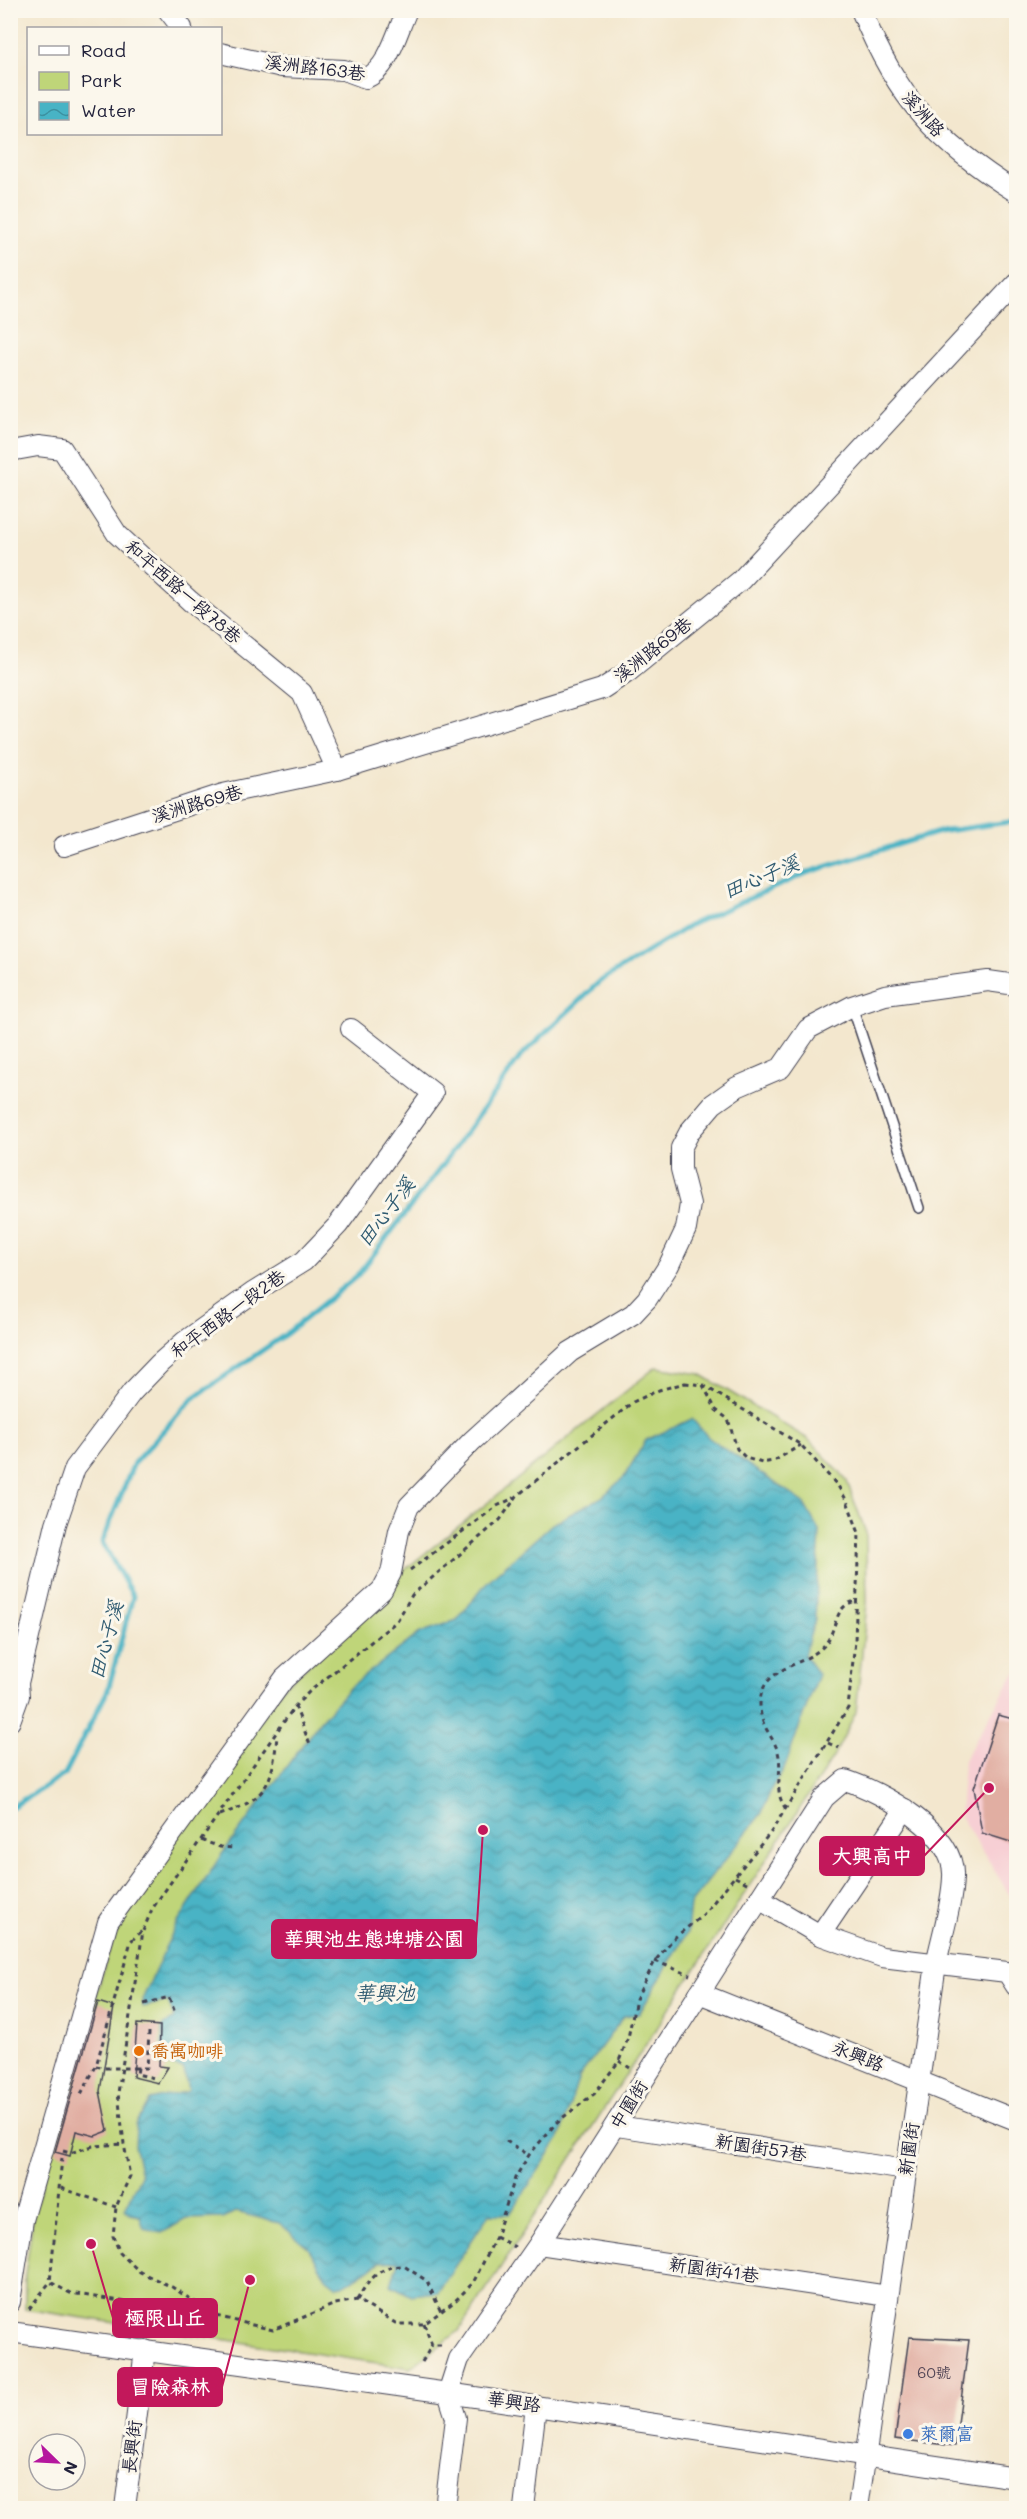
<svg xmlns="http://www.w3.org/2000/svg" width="1027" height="2519" font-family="Mali,'LXGW WenKai TC',sans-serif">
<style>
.built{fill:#f7cfd4}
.green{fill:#bfd579;stroke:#707c5a;stroke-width:1.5}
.water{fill:url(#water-waves);stroke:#356a80;stroke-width:1.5}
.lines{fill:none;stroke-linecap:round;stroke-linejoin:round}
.stream{stroke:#48b3c5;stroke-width:5}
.building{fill:#e1aea2}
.service-casing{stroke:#414051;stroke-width:12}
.minor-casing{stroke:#414051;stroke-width:22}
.path{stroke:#414051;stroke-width:3;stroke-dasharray:4.5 4.5;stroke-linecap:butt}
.service{stroke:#fff;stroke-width:9}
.minor{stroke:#fff;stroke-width:20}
.path-bridge{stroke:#414051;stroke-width:3;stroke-dasharray:4.5 4.5;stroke-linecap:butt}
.food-dot{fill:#e8710a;stroke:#fbf7ec;stroke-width:2}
.shop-dot{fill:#3f7fe0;stroke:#fbf7ec;stroke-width:2}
.labels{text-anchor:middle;stroke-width:6;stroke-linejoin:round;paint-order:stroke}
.number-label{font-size:15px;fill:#524555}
.street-label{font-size:18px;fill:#22223b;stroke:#fbf7ec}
.food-label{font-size:18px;fill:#c56008;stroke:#fbf7ec;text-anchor:start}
.shop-label{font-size:18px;fill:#366cbe;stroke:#fbf7ec;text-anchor:start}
.water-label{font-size:20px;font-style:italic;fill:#315c72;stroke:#fbf7ec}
.leader{fill:none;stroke:#c2185b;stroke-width:2}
.callout-dot{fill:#c2185b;stroke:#fbf7ec;stroke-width:2}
.callout{fill:#c2185b;stroke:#c2185b;stroke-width:2}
.callout-label{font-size:20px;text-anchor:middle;font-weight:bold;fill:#fff}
</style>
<defs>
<pattern id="water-waves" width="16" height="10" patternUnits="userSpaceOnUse" patternTransform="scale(1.5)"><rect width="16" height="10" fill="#48b3c5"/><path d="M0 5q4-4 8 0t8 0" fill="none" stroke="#3c91a1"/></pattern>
</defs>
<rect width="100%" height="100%" fill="#fbf7ec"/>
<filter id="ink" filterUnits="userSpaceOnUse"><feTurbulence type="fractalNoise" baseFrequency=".0167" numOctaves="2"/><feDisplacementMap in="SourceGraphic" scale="12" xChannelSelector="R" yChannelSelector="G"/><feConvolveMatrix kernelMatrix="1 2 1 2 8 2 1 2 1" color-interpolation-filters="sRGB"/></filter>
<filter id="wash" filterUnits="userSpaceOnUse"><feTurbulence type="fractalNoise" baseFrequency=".008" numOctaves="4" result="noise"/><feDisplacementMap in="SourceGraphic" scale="24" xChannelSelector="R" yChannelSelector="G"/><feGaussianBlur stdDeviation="1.35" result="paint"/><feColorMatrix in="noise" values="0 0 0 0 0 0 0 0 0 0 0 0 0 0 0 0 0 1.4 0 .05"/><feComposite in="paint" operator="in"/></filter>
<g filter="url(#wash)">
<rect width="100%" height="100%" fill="#f3e7ce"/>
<polygon class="built" points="1016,1671 1016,1905 960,1816 964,1760"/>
<polygon class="green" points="656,1367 700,1374 808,1439 846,1479 866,1533 867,1603 856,1712 834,1756 459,2331 410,2368 25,2309 25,2275 34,2211 108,1954 129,1904 283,1687 380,1603 402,1572"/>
<polygon class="water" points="692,1419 709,1438 803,1502 820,1532 815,1619 804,1655 818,1674 785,1767 771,1789 762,1813 690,1904 687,1933 639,2014 624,2016 579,2077 559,2139 510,2214 489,2214 438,2292 410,2295 391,2285 398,2261 380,2262 345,2285 336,2286 326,2278 308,2247 279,2223 236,2212 223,2218 186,2219 162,2233 144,2229 140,2216 129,2214 125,2209 141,2175 135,2148 136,2125 150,2100 188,2091 184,2069 162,2063 162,2027 174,2018 168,2001 143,2007 142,2000 175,1927 220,1857 320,1721 350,1687 420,1633 457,1620 487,1582 552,1524 602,1497 624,1477 646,1440"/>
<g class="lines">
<polyline class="stream" points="10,1808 65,1774 108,1690 133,1596 102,1542 134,1463 192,1399 286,1334 357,1276 442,1166 521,1056 599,982 692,924 809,872 939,832 1016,821"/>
</g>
<g id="blocks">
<g class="building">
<polygon points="998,1715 1017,1720 1017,1844 982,1833 974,1788"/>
<polygon points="98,2002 114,2007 100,2091 108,2131 95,2136 76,2131 70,2156 55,2152"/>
<polygon points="137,2024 160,2026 159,2066 168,2067 158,2083 133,2077"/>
<polygon points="909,2337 969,2340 955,2446 895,2439"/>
</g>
</g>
</g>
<g filter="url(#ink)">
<use href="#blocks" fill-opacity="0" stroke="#414051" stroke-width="1.5"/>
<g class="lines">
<defs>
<polyline id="service" points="852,1006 919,1208"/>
<g id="minor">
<polyline points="168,10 182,28"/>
<path d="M861,10C897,98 936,142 1016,192"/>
<path d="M220,53L282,67L344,70L366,78C388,70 397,32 407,10"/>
<polyline points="10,451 38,446 62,449 117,534 190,601 302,693 337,770"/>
<polyline points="64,846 223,794 337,770 602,689 628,672 741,580 1016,283"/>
<polyline points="10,1721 19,1696 18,1683 56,1524 75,1468 132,1392 160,1363 184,1342 254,1292 304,1261 338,1225 433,1093 351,1029"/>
<polyline points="759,1899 820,1935 882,1957 1007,1972 1016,1986"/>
<polyline points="820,1935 905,1809"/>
<polyline points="699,1993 1016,2120"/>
<polyline points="617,2126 906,2170"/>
<polyline points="539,2244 888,2296"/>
<polyline points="10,2302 23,2220 108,1922 284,1679 382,1590 391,1573 399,1531 409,1506 472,1441 570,1352 633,1314 647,1299 669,1265 686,1229 690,1204 681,1169 681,1148 690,1131 713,1104 737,1087 781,1068 808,1029 852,1006 885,995 988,981 1016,985"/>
<polyline points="10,2332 448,2393 1016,2478"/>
<polyline points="125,2508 145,2350"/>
<path d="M445,2508L456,2418L448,2393L459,2359L539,2244L824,1798L845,1780C882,1792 956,1832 953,1877C952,1905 942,1935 936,1964L858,2508"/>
<polyline points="524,2508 536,2406"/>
</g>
</defs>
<use href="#service" class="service-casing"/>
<use href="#minor" class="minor-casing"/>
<g class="path">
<polygon points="685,1383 703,1385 801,1445 838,1486 847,1501 859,1533 855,1641 848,1708 771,1832 703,1915 674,1938 655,1961 636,1999 628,2038 619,2061 594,2094 557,2122 529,2155 515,2178 496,2237 473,2283 454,2302 424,2324 397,2324 357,2300 335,2304 273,2330 216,2316 172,2287 140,2272 120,2253 113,2236 116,2207 130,2176 124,2144 118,2093 143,1931 152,1909 295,1706 309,1692 397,1621 412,1595 500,1520 517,1496 633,1402 659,1390"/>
<polyline points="703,1385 716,1410 728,1419 737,1449 746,1458 762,1463 774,1461 801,1445"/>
<polyline points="410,1570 497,1506 516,1497"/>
<polyline points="295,1706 310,1745"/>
<polyline points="828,1743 839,1748"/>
<path d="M786,1809C773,1791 782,1777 779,1757C777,1741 764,1731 761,1715C752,1664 807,1669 826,1643C837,1629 834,1605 856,1601"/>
<path d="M220,1815C268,1798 272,1785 277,1736"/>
<polyline points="201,1840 220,1847 233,1848"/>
<polyline points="735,1877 749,1884"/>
<polyline points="655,1961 690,1975"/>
<polyline points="144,2004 169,1997 175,2013"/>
<polyline points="619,2061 630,2068"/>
<polyline points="96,2066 105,2068"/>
<polyline points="134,2068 147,2068 149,2032"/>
<polyline points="138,2068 137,2074 154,2078"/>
<polyline points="81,2094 96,2066 131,1941 142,1931"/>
<polyline points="506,2141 529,2155"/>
<polyline points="63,2151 70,2153 93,2146 124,2144"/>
<polyline points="62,2158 50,2282 70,2293 214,2316"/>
<polyline points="61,2188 116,2207"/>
<polyline points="496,2237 515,2247"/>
<path d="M357,2300C369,2279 379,2266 404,2266L427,2281L441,2312"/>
<polyline points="29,2309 50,2282"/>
<polyline points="424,2324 432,2345 444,2345"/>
<polyline points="135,2325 140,2304"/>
<polyline points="422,2362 432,2345"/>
</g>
<use href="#service" class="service"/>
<use href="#minor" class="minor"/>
<polyline class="path-bridge" points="105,2068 134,2068"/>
</g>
</g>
<circle class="food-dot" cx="139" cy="2051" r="6"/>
<circle class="shop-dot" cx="908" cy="2434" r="6"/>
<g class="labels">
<g class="number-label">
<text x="934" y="2378">60號</text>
</g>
<g class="street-label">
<text transform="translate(315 68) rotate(7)" y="6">溪洲路163巷</text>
<text transform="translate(923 114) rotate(49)" y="6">溪洲路</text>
<text transform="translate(183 592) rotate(41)" y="6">和平西路一段78巷</text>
<text transform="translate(653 650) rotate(-38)" y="6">溪洲路69巷</text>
<text transform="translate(197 804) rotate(-16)" y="6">溪洲路69巷</text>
<text transform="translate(228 1314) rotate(-36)" y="6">和平西路一段2巷</text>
<text transform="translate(858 2056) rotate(22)" y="6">永興路</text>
<text transform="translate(629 2105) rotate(-58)" y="6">中園街</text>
<text transform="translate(761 2148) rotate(9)" y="6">新園街57巷</text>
<text transform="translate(909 2149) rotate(-82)" y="6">新園街</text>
<text transform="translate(714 2270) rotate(8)" y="6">新園街41巷</text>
<text transform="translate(514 2402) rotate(8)" y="6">華興路</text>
<text transform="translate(132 2447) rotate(-83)" y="6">長興街</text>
</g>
<g class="food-label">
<text x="151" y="2057">喬寓咖啡</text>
</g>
<g class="shop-label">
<text x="920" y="2440">萊爾富</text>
</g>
<g class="water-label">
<text transform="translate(761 877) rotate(-23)" y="7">田心子溪</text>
<text transform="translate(386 1212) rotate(-53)" y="7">田心子溪</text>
<text transform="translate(106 1640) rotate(-75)" y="7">田心子溪</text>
<text x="385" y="2000">華興池</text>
</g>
</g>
<path class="leader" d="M989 1788L924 1856M483 1830L476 1939M91 2244L113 2318M250 2280L222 2387"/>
<g class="callout-dot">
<circle cx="989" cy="1788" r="6"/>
<circle cx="483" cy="1830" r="6"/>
<circle cx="91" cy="2244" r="6"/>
<circle cx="250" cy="2280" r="6"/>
</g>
<g class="callout">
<rect x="820" y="1837" width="104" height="38" rx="6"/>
<rect x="272" y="1920" width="204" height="38" rx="6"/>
<rect x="113" y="2299" width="104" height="38" rx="6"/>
<rect x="118" y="2368" width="104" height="38" rx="6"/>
</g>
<g class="callout-label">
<text x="872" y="1863">大興高中</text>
<text x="374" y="1946">華興池生態埤塘公園</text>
<text x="165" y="2325">極限山丘</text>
<text x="170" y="2394">冒險森林</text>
</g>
<rect width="1027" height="2519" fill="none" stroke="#fbf7ec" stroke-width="36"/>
<rect x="27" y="27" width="195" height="108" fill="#fbf7ec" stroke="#a4a2a5" stroke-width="1.5"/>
<rect x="39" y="46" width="30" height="9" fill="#ffffff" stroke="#a4a2a5" stroke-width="1.5"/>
<text x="81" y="57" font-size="18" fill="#22223b">Road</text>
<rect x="39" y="72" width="30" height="18" fill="#bfd579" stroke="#a4a2a5" stroke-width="1.5"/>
<text x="81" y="87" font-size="18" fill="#22223b">Park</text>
<rect x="39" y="102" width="30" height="18" fill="url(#water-waves)" stroke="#a4a2a5" stroke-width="1.5"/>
<text x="81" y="117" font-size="18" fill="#22223b">Water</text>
<g transform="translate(57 2462) rotate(114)"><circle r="28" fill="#fbf7ec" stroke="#a4a2a5" stroke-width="1.5"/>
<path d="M0-4.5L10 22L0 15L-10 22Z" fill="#b5179e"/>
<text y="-9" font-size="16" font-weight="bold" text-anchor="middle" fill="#22223b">N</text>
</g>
</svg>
